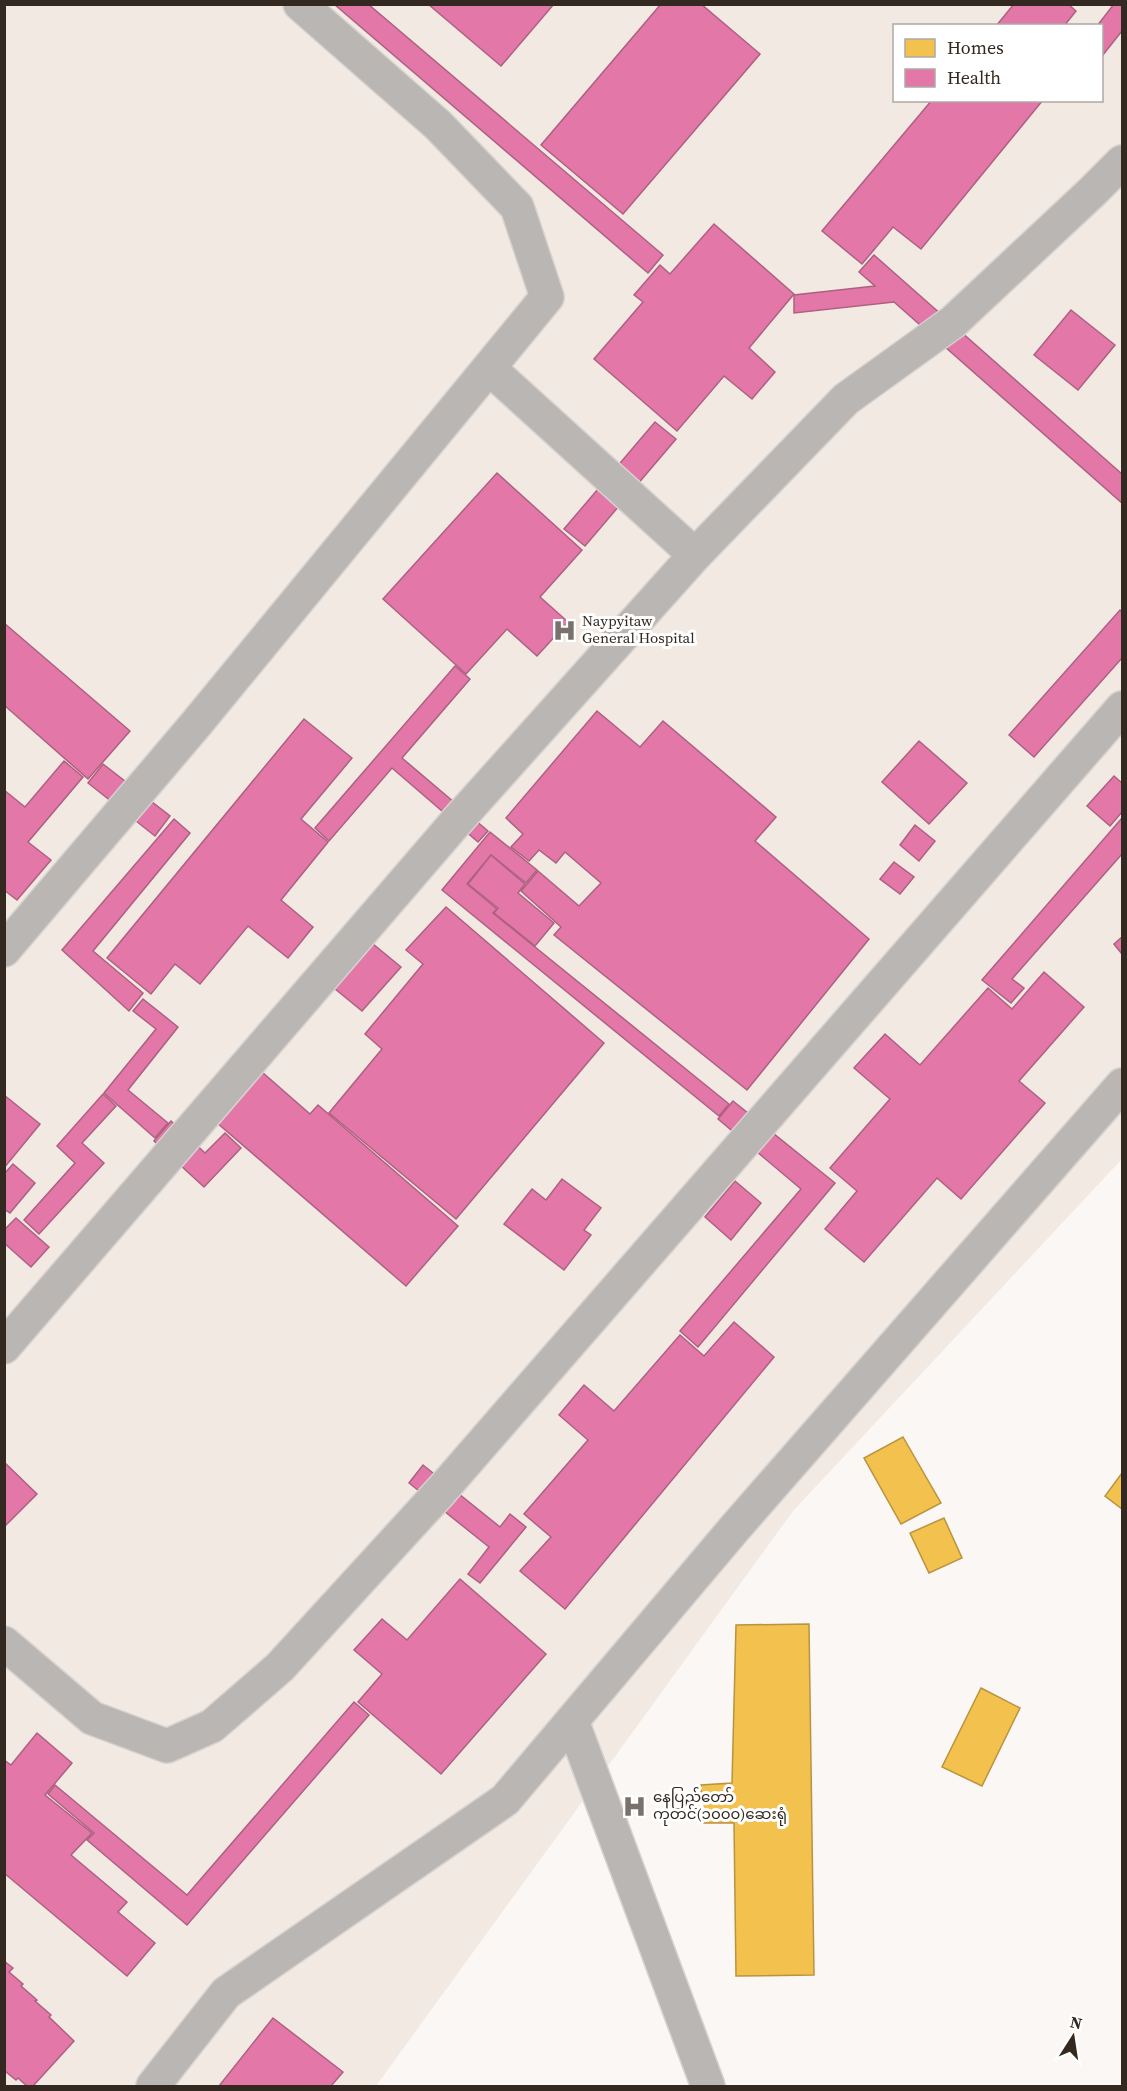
<svg xmlns="http://www.w3.org/2000/svg" width="1127" height="2091" font-family="'Source Serif 4','Noto Sans Myanmar',serif">
<style>
.built{fill:#f2e9e2;fill-rule:evenodd}
.homes{fill:#f2c14e;stroke:#b99340;stroke-width:1.5}
.health{fill:#e377a8;stroke:#ae6080;stroke-width:1.5}
.lines{fill:none;stroke-linecap:round;stroke-linejoin:round}
.minor-casing{stroke:#d5d2cf;stroke-width:36}
.minor{stroke:#bab6b4;stroke-width:33}
.labels{text-anchor:middle;stroke-width:6;stroke-linejoin:round;paint-order:stroke}
.poi-label{font-size:15px;fill:#332921;stroke:#fff;text-anchor:start}
</style>
<rect width="100%" height="100%" fill="#faf7f4"/>
<path class="built" d="M5,5H1122V1159L793,1511L376,2086H5ZM894,26H1102V100H894Z"/>
<g class="homes">
<polygon points="903,1437 941,1503 901,1524 864,1458"/>
<polygon points="1122,1473 1122,1509 1105,1496"/>
<polygon points="944,1518 962,1558 929,1573 910,1533"/>
<polygon points="809,1624 814,1975 736,1976 734,1823 702,1823 701,1785 732,1783 736,1625"/>
<polygon points="981,1688 1020,1708 982,1786 942,1767"/>
</g>
<g class="health">
<polygon points="334,4 368,4 663,255 648,273"/>
<polygon points="428,4 554,4 501,66"/>
<polygon points="661,4 701,4 760,54 623,214 541,145"/>
<polygon points="1014,4 1068,4 1076,11 1064,26 996,26"/>
<polygon points="1114,4 1122,4 1122,31 1102,56 1102,26 1097,26"/>
<polygon points="932,100 1043,100 921,249 893,227 862,264 822,231"/>
<polygon points="714,224 794,294 749,348 775,372 752,399 724,376 677,431 594,359 643,302 634,295 660,265 670,274"/>
<polygon points="874,255 1122,474 1122,503 894,302 794,313 794,295 875,286 859,272"/>
<polygon points="1071,310 1115,345 1078,390 1034,355"/>
<polygon points="655,422 676,439 585,546 564,529"/>
<polygon points="497,473 582,550 540,597 568,622 537,656 507,629 466,674 383,599"/>
<polygon points="1120,610 1122,612 1122,658 1034,757 1009,735"/>
<polygon points="4,623 130,731 88,779 4,705"/>
<polygon points="455,666 470,679 402,758 488,831 478,842 392,768 329,841 315,828"/>
<polygon points="597,711 640,747 663,721 776,817 755,841 869,939 747,1090 554,935 561,927 521,891 538,871 579,906 601,883 565,852 556,863 539,850 529,861 511,847 523,834 506,818"/>
<polygon points="304,719 352,758 301,819 328,842 281,900 313,927 288,958 248,926 200,984 175,964 151,994 107,958"/>
<polygon points="919,741 967,783 929,824 882,782"/>
<polygon points="64,761 83,777 28,842 51,860 17,900 4,890 4,790 25,807"/>
<polygon points="103,764 170,816 155,836 88,783"/>
<polygon points="1114,776 1122,783 1122,812 1110,826 1087,806"/>
<polygon points="1122,818 1122,854 1012,979 1024,988 1011,1003 982,980"/>
<polygon points="174,819 190,833 93,951 143,993 129,1011 62,950"/>
<polygon points="915,825 935,841 919,861 900,845"/>
<polygon points="490,832 537,870 526,883 491,855 467,884 497,909 493,913 729,1104 719,1116 442,890"/>
<polygon points="491,855 525,884 518,893 554,923 535,946 494,913 498,908 468,884"/>
<polygon points="894,862 914,877 900,894 880,879"/>
<polygon points="446,907 604,1043 456,1219 329,1113 382,1049 365,1034 423,964 406,950"/>
<polygon points="1122,937 1122,954 1114,944"/>
<polygon points="367,939 401,967 362,1011 329,984"/>
<polygon points="1044,972 1084,1007 1019,1081 1045,1103 961,1199 937,1178 864,1262 825,1229 857,1191 830,1168 890,1099 854,1068 885,1034 920,1065 988,988 1012,1009"/>
<polygon points="143,999 178,1027 128,1090 168,1123 155,1138 104,1093 156,1029 133,1011"/>
<polygon points="254,1065 310,1114 318,1105 458,1226 406,1286 209,1116"/>
<polygon points="103,1094 116,1106 82,1143 104,1163 39,1234 24,1220 75,1163 57,1146"/>
<polygon points="4,1095 40,1124 4,1168"/>
<polygon points="733,1101 835,1183 698,1347 680,1331 801,1189 718,1119"/>
<polygon points="171,1121 205,1153 225,1133 241,1148 204,1187 154,1141"/>
<polygon points="13,1164 35,1183 10,1213 4,1209 4,1174"/>
<polygon points="562,1179 601,1208 584,1230 591,1235 564,1270 504,1224 532,1189 546,1200"/>
<polygon points="735,1181 761,1203 731,1240 705,1217"/>
<polygon points="16,1218 49,1247 31,1267 4,1243 4,1230"/>
<polygon points="734,1322 774,1357 565,1609 520,1571 551,1537 524,1514 588,1440 559,1415 584,1385 614,1411 680,1335 704,1356"/>
<polygon points="4,1462 37,1494 4,1527"/>
<polygon points="423,1465 500,1527 510,1514 526,1527 480,1583 468,1574 489,1547 409,1483"/>
<polygon points="460,1579 546,1654 441,1774 358,1702 382,1674 354,1650 382,1619 407,1640"/>
<polygon points="354,1702 369,1715 187,1925 87,1840 94,1833 48,1794 55,1785 187,1895"/>
<polygon points="37,1733 72,1763 45,1795 92,1833 71,1855 127,1902 118,1912 155,1943 127,1976 4,1873 4,1760 11,1765"/>
<polygon points="4,1961 13,1968 9,1972 23,1984 21,1986 37,2000 35,2001 51,2015 49,2017 74,2041 33,2086 27,2086 18,2078 16,2080 6,2072 4,2073"/>
<polygon points="273,2018 343,2072 331,2086 219,2086"/>
</g>
<g class="lines">
<defs>
<g id="minor">
<polyline points="489,368 695,555"/>
<polyline points="4,950 196,724 547,297 517,207 438,125 300,4"/>
<polyline points="4,1347 456,822 695,555 846,399 953,322 1093,191 1122,162"/>
<polyline points="4,1643 92,1718 167,1746 212,1726 280,1667 441,1491 1122,708"/>
<polyline points="572,1721 708,2086"/>
<polyline points="153,2086 226,1993 505,1800 734,1529 1122,1085"/>
</g>
</defs>
<use href="#minor" class="minor-casing"/>
<use href="#minor" class="minor"/>
</g>
<defs>
<symbol id="hospital-bare" viewBox="-9 -9 18 18"><path d="M-5-5h3v3.5h4V-5h3V5h-3V1.5h-4V5h-3Z" fill="#79716b" stroke="#fff" stroke-width="2.5" paint-order="stroke"/></symbol>
</defs>
<g fill-rule="evenodd">
<use href="#hospital-bare" x="548" y="614" width="33" height="33"/>
<use href="#hospital-bare" x="618" y="1790" width="33" height="33"/>
</g>
<g class="labels">
<g class="poi-label">
<text x="582" y="626">Naypyitaw<tspan x="582" dy="17">General Hospital</tspan></text>
<text x="653" y="1802">နေပြည်တော်<tspan x="653" dy="17">ကုတင်(၁၀၀၀)ဆေးရုံ</tspan></text>
</g>
</g>
<rect width="1127" height="2091" fill="none" stroke="#332921" stroke-width="12"/>
<rect x="893" y="24" width="210" height="78" fill="#ffffff" stroke="#ada9a6" stroke-width="1.5"/>
<rect x="905" y="39" width="30" height="18" fill="#f2c14e" stroke="#ada9a6" stroke-width="1.5"/>
<text x="947" y="54" font-size="18" fill="#332921">Homes</text>
<rect x="905" y="69" width="30" height="18" fill="#e377a8" stroke="#ada9a6" stroke-width="1.5"/>
<text x="947" y="84" font-size="18" fill="#332921">Health</text>
<g transform="translate(1073 2037) rotate(12)" stroke="#ffffff" stroke-width="4.5" paint-order="stroke">
<path d="M0-4.5L10 22L0 15L-10 22Z" fill="#332921"/>
<text y="-9" font-size="16" font-weight="bold" text-anchor="middle" fill="#332921">N</text>
</g>
</svg>
